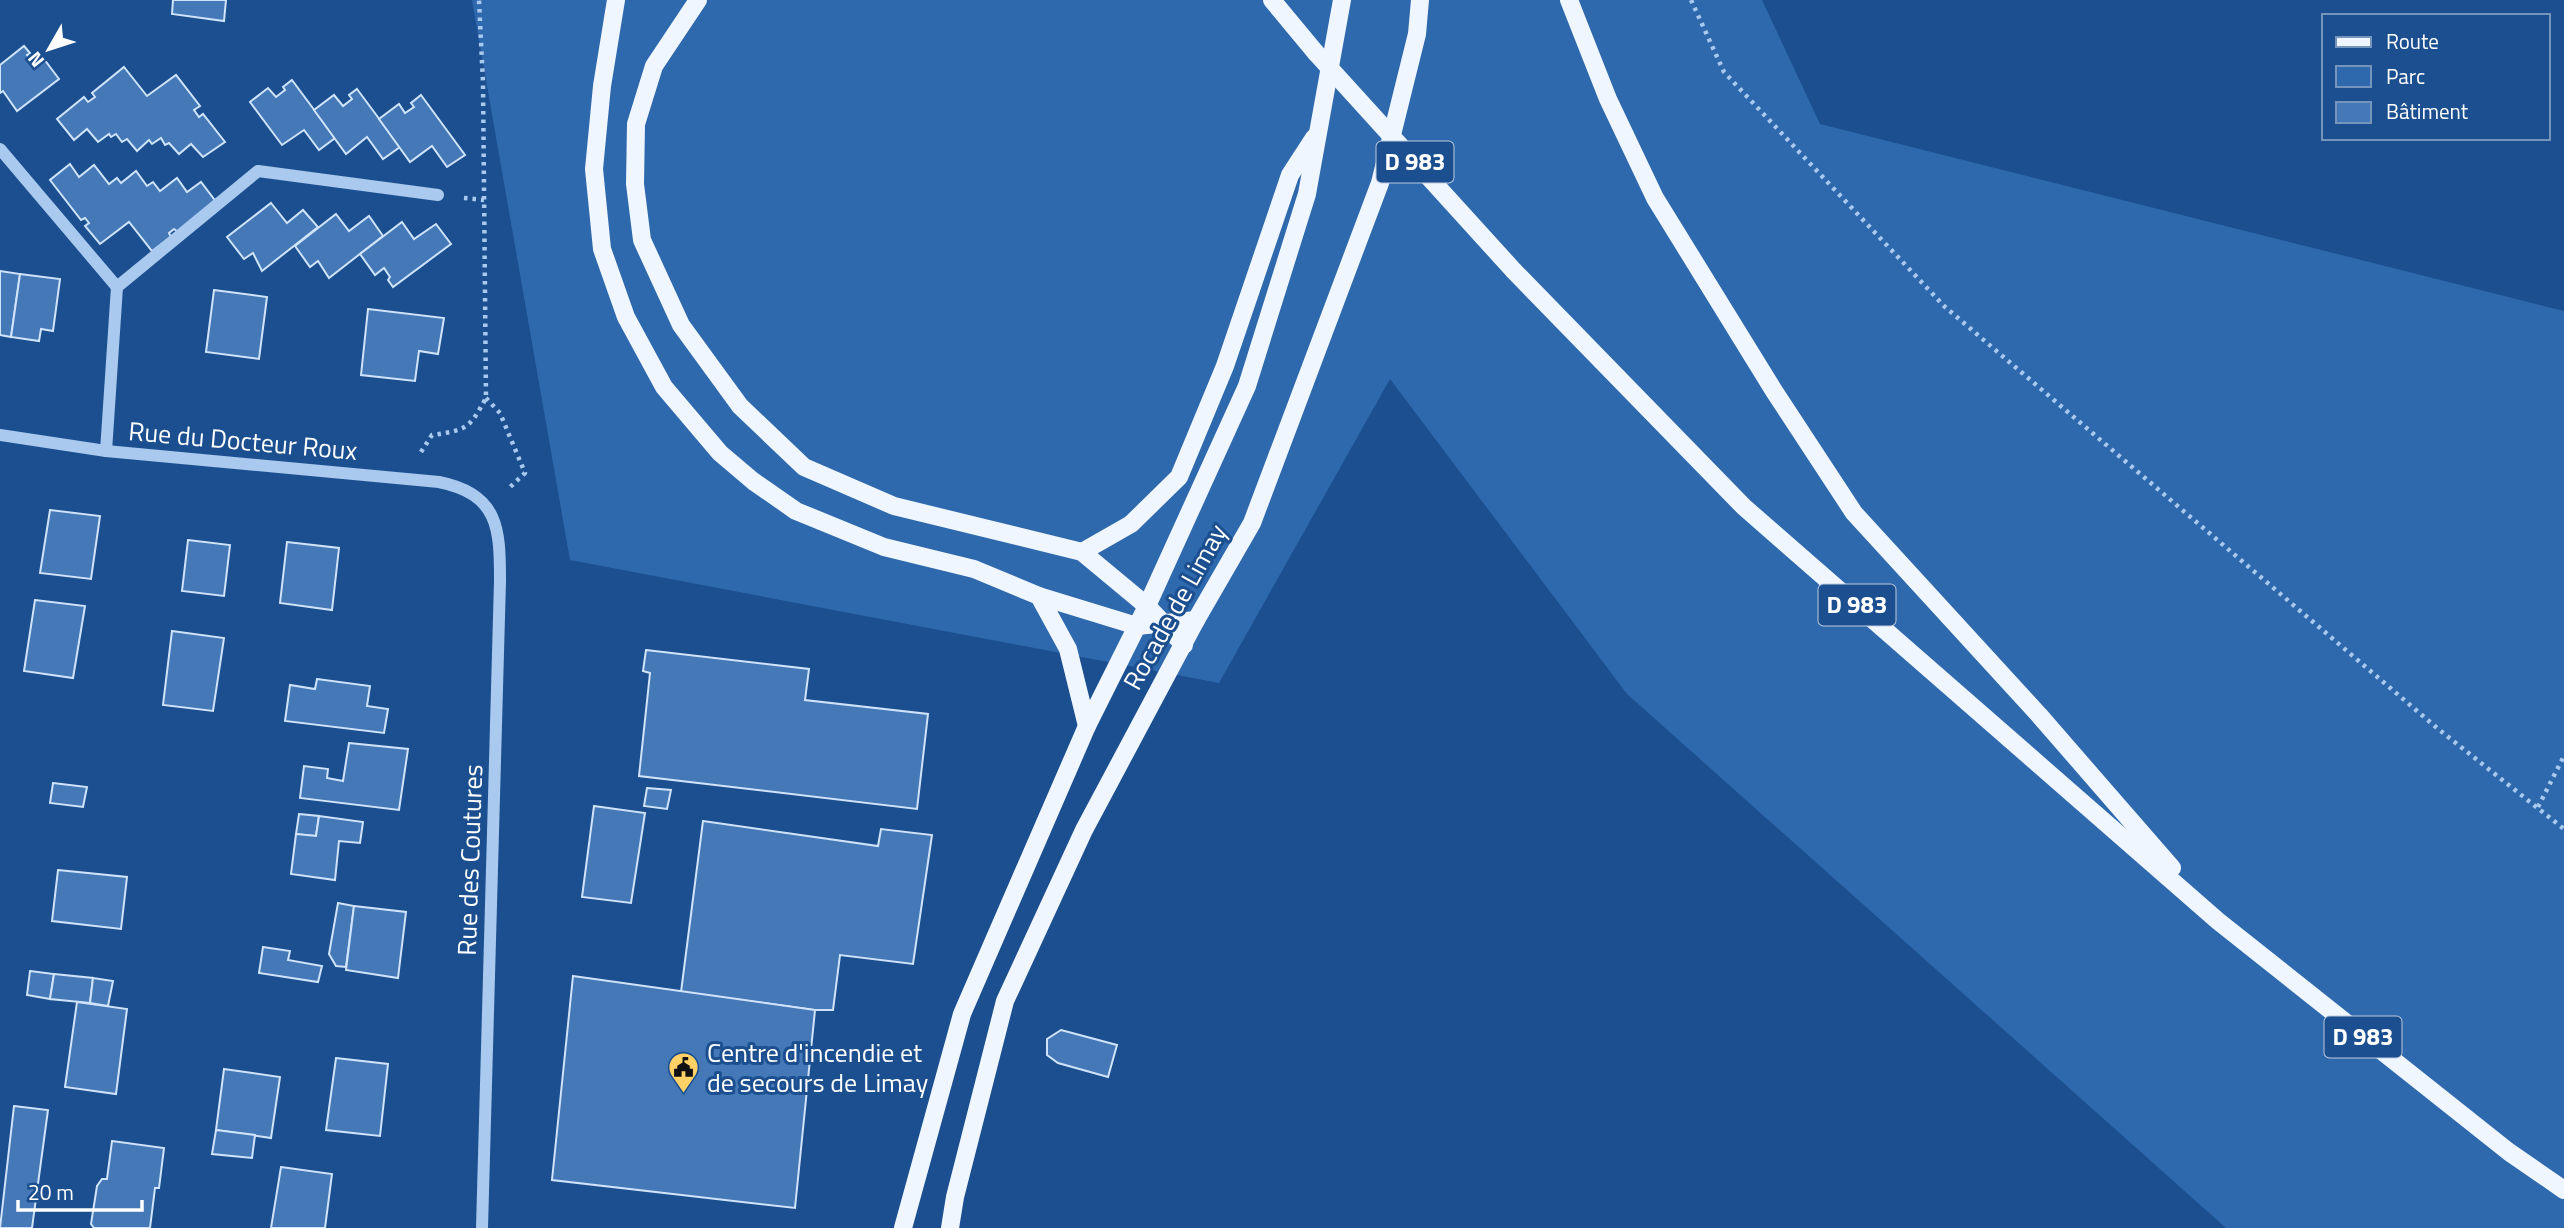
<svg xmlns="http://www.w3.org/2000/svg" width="2564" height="1228" font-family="'Titillium Web',sans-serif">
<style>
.green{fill:#2e69ad}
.building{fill:#4478b7;stroke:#cfe3fa;stroke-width:2}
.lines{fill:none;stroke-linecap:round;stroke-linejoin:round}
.path{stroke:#a9c9ee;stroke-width:4.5;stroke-dasharray:3.5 5;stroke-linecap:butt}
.minor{stroke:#a9c9ee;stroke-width:12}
.major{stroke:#f0f6ff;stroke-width:18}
.major-bridge{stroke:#f0f6ff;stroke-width:18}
.labels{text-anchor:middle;stroke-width:6;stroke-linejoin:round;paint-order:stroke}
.shield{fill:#1b4f8f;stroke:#bbcadd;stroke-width:2}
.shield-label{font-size:24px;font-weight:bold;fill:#fff}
.street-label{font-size:26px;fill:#fff;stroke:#1b4f8f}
.poi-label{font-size:26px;fill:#fff;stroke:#1b4f8f;text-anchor:start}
</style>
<rect width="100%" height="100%" fill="#1b4f8f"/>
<polygon class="green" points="472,0 1762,0 1820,124 2564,311 2564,1228 2226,1228 1627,694 1390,379 1219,683 570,560"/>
<g class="building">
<polygon points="173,0 226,0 224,21 172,14"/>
<polygon points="24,46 30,53 27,55 35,65 44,59 59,79 17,111 3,91 0,93 0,65"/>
<polygon points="124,67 147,96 176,75 200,106 194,110 199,117 203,114 225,142 203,157 191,144 179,154 169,143 165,145 161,138 152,144 149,140 137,151 127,139 122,142 116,134 111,137 109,134 98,142 87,129 74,140 57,119 84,97 88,102 95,97 92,93"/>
<polygon points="292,80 335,138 319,150 304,130 282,145 250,102 268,88 276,97 285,90 283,87"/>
<polygon points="357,89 400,147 383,159 367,137 346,154 314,110 334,95 343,106 352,99 349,95"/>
<polygon points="421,95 465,155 447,167 432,146 410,162 379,119 399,104 405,113 414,107 411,103"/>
<polygon points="70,164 79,177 94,165 109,184 117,178 121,183 136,171 147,186 153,182 160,191 177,178 187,192 201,182 217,203 178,232 174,229 169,233 171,237 152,251 129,222 100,244 85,226 89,223 85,218 81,220 50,180"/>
<polygon points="271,203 287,223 303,210 318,227 262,271 253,253 244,259 227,237"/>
<polygon points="336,214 349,231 369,216 383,236 329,278 318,261 310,267 295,246"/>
<polygon points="402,222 414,239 436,224 451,244 393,287 388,280 390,277 384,268 375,275 360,254"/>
<polygon points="0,271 20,274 11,337 0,335"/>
<polygon points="20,274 60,279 53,331 41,329 39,341 11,337"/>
<polygon points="214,290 267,297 259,359 206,352"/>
<polygon points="368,309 444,318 438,354 419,351 415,381 361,375"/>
<polygon points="50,510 100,516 91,579 40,573"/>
<polygon points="188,540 230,545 224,596 182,591"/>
<polygon points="287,542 339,548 332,610 280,603"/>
<polygon points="35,600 85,606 73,678 24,671"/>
<polygon points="172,631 224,638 213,711 163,705"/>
<polygon points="646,650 809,669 805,700 928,714 917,809 639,776 650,673 643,671"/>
<polygon points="317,679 370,686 367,706 388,709 384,733 285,721 290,685 315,689"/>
<polygon points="349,743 408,749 399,810 300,798 304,766 328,769 327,778 343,781"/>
<polygon points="53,783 87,787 83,807 50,803"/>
<polygon points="647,788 671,790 667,809 644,806"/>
<polygon points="594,806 645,813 631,903 582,897"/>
<polygon points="299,814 319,816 316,836 296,834"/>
<polygon points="319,816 363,822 360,843 339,841 335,880 291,874 296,834 316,836"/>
<polygon points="703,821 878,846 881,829 932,835 913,964 840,955 833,1010 815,1010 681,992"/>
<polygon points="58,870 127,877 121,929 52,921"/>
<polygon points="338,903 354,906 346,967 336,966 329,954"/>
<polygon points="354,906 406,912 398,978 346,970"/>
<polygon points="263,947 290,951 288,960 322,966 318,982 259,973"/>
<polygon points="30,971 54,974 50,999 27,995"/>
<polygon points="54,974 93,978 90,1003 50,999"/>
<polygon points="573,976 815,1010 795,1208 552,1180"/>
<polygon points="93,978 113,981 108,1006 90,1003"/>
<polygon points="77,1002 127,1009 116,1094 65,1087"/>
<polygon points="1061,1030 1117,1045 1108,1077 1058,1063 1047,1055 1047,1039"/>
<polygon points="336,1058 388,1064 380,1136 326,1130"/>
<polygon points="224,1069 280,1077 271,1138 216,1130"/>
<polygon points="14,1106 48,1110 32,1228 0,1228"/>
<polygon points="216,1130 255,1135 252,1158 212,1154"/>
<polygon points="112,1141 164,1148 159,1188 155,1188 150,1228 94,1228 91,1224 97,1186 102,1179 107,1179"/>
<polygon points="281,1167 332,1174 325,1228 271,1228"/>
</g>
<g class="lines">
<g class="path">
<polyline points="1691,0 1724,72 1944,306 2437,728 2564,829"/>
<polyline points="464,198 484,200"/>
<polyline points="486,398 500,413 525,473 507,490"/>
<path d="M421,452L432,435C467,430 469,429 486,398L483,83L479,0"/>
<polyline points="2538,807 2564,756"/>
</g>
<g class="minor">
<polyline points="0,149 117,287 258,171 438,195"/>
<path d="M0,435L106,451L439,482C499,494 500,529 500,581L482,1228"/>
<polyline points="106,451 117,287"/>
</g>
<g class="major">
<polyline points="616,0 602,86 594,169 602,249 626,317 664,387 720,453 753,481 796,511 884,547 974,569 1039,596 1068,649 1087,726"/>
<polyline points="698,0 654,66 636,124 635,184 642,240 681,325 740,406 804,467 894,506 1082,552 1147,606 1184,645"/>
<polyline points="1272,0 1316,53"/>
<polyline points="1569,0 1608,99 1655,198 1774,391 1854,513 2039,715 2172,868"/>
<polyline points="1514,271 1744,507 2218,921 2509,1152 2564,1190"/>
<polyline points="1082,552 1131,524 1179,477 1225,366 1290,175 1314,138"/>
<polyline points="1039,596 1137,626 1196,620"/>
<polyline points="903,1228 962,1014 1087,726 1147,606 1247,386 1307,194 1342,0"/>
<polyline points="950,1228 955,1197 1005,1001 1084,830 1196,620 1252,523 1380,183 1417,34 1420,0"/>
</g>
<polyline class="major-bridge" points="1316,53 1514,271"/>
</g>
<defs>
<symbol id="civic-pin" viewBox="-11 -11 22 30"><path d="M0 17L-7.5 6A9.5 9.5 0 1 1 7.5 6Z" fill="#ffd166" stroke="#1b4f8f"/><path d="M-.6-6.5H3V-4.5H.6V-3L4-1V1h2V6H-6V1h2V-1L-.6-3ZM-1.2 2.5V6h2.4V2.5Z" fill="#111"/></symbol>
</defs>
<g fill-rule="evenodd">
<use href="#civic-pin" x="666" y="1050" width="35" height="47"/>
</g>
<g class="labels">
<g class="shield">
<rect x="1376.5" y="141.5" width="77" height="41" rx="5"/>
<rect x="1818.5" y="584.5" width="77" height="41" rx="5"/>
<rect x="2324.5" y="1016.5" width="77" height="41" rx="5"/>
</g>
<g class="shield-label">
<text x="1415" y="170">D 983</text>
<text x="1857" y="613">D 983</text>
<text x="2363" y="1045">D 983</text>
</g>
<g class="street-label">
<text transform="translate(243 441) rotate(5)" y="9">Rue du Docteur Roux</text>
<text transform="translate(1175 607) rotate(-61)" y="9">Rocade de Limay</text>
<text transform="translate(470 860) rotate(-88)" y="9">Rue des Coutures</text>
</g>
<g class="poi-label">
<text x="707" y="1062">Centre d'incendie et<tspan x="707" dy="30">de secours de Limay</tspan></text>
</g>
</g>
<rect x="2322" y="14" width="228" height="126" fill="#1b4f8f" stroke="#7695bc" stroke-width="2"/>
<rect x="2336" y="37" width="35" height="10" fill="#f0f6ff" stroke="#7695bc" stroke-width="2"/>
<text x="2386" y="49" font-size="21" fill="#ffffff">Route</text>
<rect x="2336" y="66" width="35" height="21" fill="#2e69ad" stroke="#7695bc" stroke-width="2"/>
<text x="2386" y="84" font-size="21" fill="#ffffff">Parc</text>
<rect x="2336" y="102" width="35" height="21" fill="#4478b7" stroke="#7695bc" stroke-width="2"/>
<text x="2386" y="119" font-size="21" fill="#ffffff">Bâtiment</text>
<g transform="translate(49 49) rotate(231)" stroke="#1b4f8f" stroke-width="5" paint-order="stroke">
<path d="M0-5L12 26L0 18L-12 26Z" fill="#ffffff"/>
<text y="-10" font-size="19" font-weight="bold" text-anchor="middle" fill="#ffffff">N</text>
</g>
<path d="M18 1200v10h124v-10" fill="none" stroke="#ffffff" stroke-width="3.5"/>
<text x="28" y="1200" font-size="21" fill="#ffffff" stroke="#1b4f8f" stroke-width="5" paint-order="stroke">20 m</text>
</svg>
